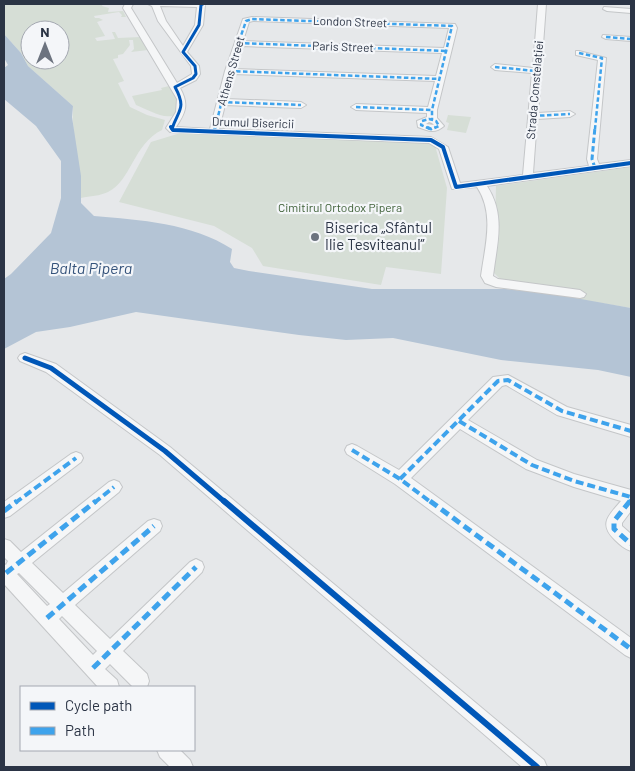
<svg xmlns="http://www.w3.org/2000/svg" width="635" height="771" font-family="Barlow,sans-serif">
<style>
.green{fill:#d6ded6;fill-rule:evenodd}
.water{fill:#b4c4d5}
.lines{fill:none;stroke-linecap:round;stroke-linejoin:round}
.minor-casing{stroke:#c4c6c8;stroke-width:2}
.minor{fill:#f5f6f7;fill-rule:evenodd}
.quiet-far3{stroke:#3ea3ec;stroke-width:2.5;stroke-dasharray:4.5 2.5;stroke-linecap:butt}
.quiet-far2{stroke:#3ea3ec;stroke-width:3;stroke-dasharray:5.5 3;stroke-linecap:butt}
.quiet-far1{stroke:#3ea3ec;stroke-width:4;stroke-dasharray:8 4;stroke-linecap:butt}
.quiet{stroke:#3ea3ec;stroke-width:5;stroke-dasharray:9 5;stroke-linecap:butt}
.cycleway-far3-casing{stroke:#f4f6f9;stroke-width:5}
.cycleway-far2-casing{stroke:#f4f6f9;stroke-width:6}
.cycleway-far1-casing{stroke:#f4f6f9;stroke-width:8}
.cycleway-casing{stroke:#f4f6f9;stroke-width:9}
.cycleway-far3{stroke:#0057b8;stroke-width:3}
.cycleway-far2{stroke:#0057b8;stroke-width:4}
.cycleway-far1{stroke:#0057b8;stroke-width:5}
.cycleway{stroke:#0057b8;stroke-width:6}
.poi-dot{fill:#6c737f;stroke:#f4f6f9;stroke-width:2}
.labels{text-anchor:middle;stroke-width:4.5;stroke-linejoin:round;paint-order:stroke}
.far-street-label{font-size:12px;fill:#2b3445;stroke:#f4f6f9}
.far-park-label{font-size:12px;fill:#3f6138;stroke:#f4f6f9}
.poi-label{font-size:15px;fill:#2b3445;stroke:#f4f6f9;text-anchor:start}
.water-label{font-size:16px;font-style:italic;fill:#34527a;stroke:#f4f6f9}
</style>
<rect width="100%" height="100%" fill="#e6e8ea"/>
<g class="green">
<path d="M4,4H120H103L102,6L109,8L108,12L123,11L126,17H121L122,15L119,12L94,16L95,18H99L103,20L97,22L105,36L95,38L97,41L115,39L112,32H115L118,38L140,37L148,50L131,52L134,49L133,40H129L130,45L123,54L118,55V58L113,59L124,81L118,83L130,107L147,115L165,120L162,130C133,144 132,180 108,192C100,196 90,196 81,198C81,167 71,137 73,106L28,66L21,53L4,34ZM30,30H60V60H30Z"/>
<path d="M169,86L179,104L175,115C163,120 147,109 136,105L132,96L162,90L161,88Z"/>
<polygon points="448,115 471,117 466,133 447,130 449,123 446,122"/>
<polygon points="187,131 434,142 447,188 441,274 386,267 381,285 263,266 252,248 214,226 119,202 151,142"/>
<polygon points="631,167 631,308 522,290 519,282 502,281 494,273 496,186"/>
</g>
<path class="water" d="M4,34L21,53L28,66L73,106L72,117L81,176V203L94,216C140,220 192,223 232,249L230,262L234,268L249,271L372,289H506L553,294L631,308V377L598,370L501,360L393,338L346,340L299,335L136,312L70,327L36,332L4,349V279L11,274L51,233L61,198V161L36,126L4,99V68L8,65L4,58Z"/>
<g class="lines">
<defs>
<g id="minor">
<path d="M125,4H133L131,8L177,83L192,74L191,66L158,21L152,6L148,4L205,5L203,25L187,52L199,66L200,74L196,80L180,88C189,104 186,112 176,127L210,129L225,71L243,19L252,17L455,24L457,28L437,110V118L444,126C435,134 428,131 418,127L417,121L427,117V113L356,110L351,107L356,104L428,107L435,81L233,74L226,99L301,102L306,105L301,108L225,105L219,129L431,137L448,147L460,183L523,175L532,73L495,70L491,67L495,64L533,68L538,4H546L538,113L570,111L575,114L570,117L537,119L533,173L589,166L587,159L598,60L576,55V51H579L606,58L597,159L599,164L631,160V166L487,186C506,215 497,243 493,276L498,279L580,290L586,294L584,297L580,298L496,287L485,283L481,276C485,246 495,214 477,187L452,189L439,149L429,143L170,132L166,128L176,112L177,99L123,8ZM160,6L197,7L195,25L183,46L166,21ZM253,21L449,28L444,48L243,41L249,22ZM242,46L442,53L436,76L234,69ZM429,122L432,123L434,125L426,124Z"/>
<polygon points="604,7 631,9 631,13 607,11 603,9"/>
<polygon points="603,35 631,37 631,41 606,39 602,37"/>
<polygon points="25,353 56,364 170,447 544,760 547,767 522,767 160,455 46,372 20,361 18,358 20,355"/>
<path d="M508,375L567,407L631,425V437L557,415L506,385L502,386L468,420L537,460L574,474L631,490V511L622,523V526L631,534V551C625,549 620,545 615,540C598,524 609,515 621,501L574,487L526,469L460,429L411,478L631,638V658L625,655L395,484L347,454L345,450L347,446L352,444L357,446L399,470L493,377Z"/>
<polygon points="76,452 81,454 83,458 81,462 10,516 4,518 4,502 71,454"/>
<path d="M114,480L119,482L122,487L119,492L32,563L63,593L148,521L154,519L160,521L162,526L160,531L75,605L110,639L190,562L196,559L202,562L204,567L202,572L123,651L147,674L149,681L147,687H133L110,664L105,669L117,680L119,687H98L4,584V564L6,565L8,561L4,557V539L10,541L21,552L109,482ZM19,573L50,604L47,606L17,574ZM62,616L97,651L93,655L59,619Z"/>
<polygon points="157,750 180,750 190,760 193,767 170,767 160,757"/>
</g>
</defs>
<use href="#minor" class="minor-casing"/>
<use href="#minor" class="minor"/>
<g class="quiet-far3">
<polyline points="606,37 631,39"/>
<polyline points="238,43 448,51"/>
<polyline points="579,53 602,58 595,129"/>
<polyline points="495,67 536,71"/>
<polyline points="229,71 440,79"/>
<polyline points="221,102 301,105"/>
<polyline points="356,107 432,110"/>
<polyline points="533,116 570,114"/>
<polyline points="215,129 229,71 246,21 252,19 452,26 432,110 432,119"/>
<polyline points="430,129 421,125 422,121 429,119 436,121 439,126 432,129"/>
</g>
<g class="quiet-far2">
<polyline points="427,127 431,129 435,127"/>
<polyline points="214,131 215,127"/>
<polyline points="595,168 592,159 595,127"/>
</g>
<g class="quiet-far1">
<polyline points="459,421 532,465 574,481 631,497"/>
<polyline points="352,450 400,479 432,503"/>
<polyline points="400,479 498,381 508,380 562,411 631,431"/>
<polyline points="15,503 76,458"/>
<polyline points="94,503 114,487"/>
<polyline points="629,503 631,500"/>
</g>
<g class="quiet">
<polyline points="430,501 631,649"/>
<polyline points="630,501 614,521 614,529 631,544"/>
<polyline points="4,511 17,501"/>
<polyline points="6,573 96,501"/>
<polyline points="47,618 154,526"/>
<polyline points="93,668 196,567"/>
</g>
<defs>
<path id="cycleway-far3" d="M172,129C178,110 187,109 175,87L193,78L196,74L195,66L183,52L199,25L201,5L203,4"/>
<polyline id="cycleway-far2" points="171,127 173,130 431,140 443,147 456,187 631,163"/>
<polyline id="cycleway-far1" points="25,358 51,368 165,451 226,503"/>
<polyline id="cycleway" points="224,501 537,767"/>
</defs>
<use href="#cycleway-far3" class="cycleway-far3-casing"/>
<use href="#cycleway-far2" class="cycleway-far2-casing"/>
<use href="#cycleway-far1" class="cycleway-far1-casing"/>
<use href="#cycleway" class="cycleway-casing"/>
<use href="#cycleway-far3" class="cycleway-far3"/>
<use href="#cycleway-far2" class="cycleway-far2"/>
<use href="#cycleway-far1" class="cycleway-far1"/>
<use href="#cycleway" class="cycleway"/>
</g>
<circle class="poi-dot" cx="315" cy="237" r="5"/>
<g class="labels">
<g class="far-street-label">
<text transform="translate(350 22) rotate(2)" y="4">London Street</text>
<text transform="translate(343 47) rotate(2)" y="4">Paris Street</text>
<text transform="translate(231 71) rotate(-74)" y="4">Athens Street</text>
<text transform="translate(535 90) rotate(-85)" y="4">Strada Constelației</text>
<text transform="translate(253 123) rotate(2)" y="4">Drumul Bisericii</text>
</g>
<g class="far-park-label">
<text x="340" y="212">Cimitirul Ortodox Pipera</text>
</g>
<g class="poi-label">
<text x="325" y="233">Biserica „Sfântul<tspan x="325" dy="17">Ilie Tesviteanul”</tspan></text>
</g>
<g class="water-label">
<text x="91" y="274">Balta Pipera</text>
</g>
</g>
<rect width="635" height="771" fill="none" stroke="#2b3445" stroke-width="10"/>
<rect x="20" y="686" width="175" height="65" fill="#f4f6f9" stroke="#a4a8b1"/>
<rect x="30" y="702" width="25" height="8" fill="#0057b8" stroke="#a4a8b1"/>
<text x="65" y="711" font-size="15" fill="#2b3445">Cycle path</text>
<rect x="30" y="727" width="25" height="8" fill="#3ea3ec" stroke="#a4a8b1"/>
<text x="65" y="736" font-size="15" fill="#2b3445">Path</text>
<g transform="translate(45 45)"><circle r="24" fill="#f4f6f9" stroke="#a4a8b1"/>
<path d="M0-4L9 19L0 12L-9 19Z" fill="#6c737f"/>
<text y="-8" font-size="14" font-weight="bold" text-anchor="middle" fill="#2b3445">N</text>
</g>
</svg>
